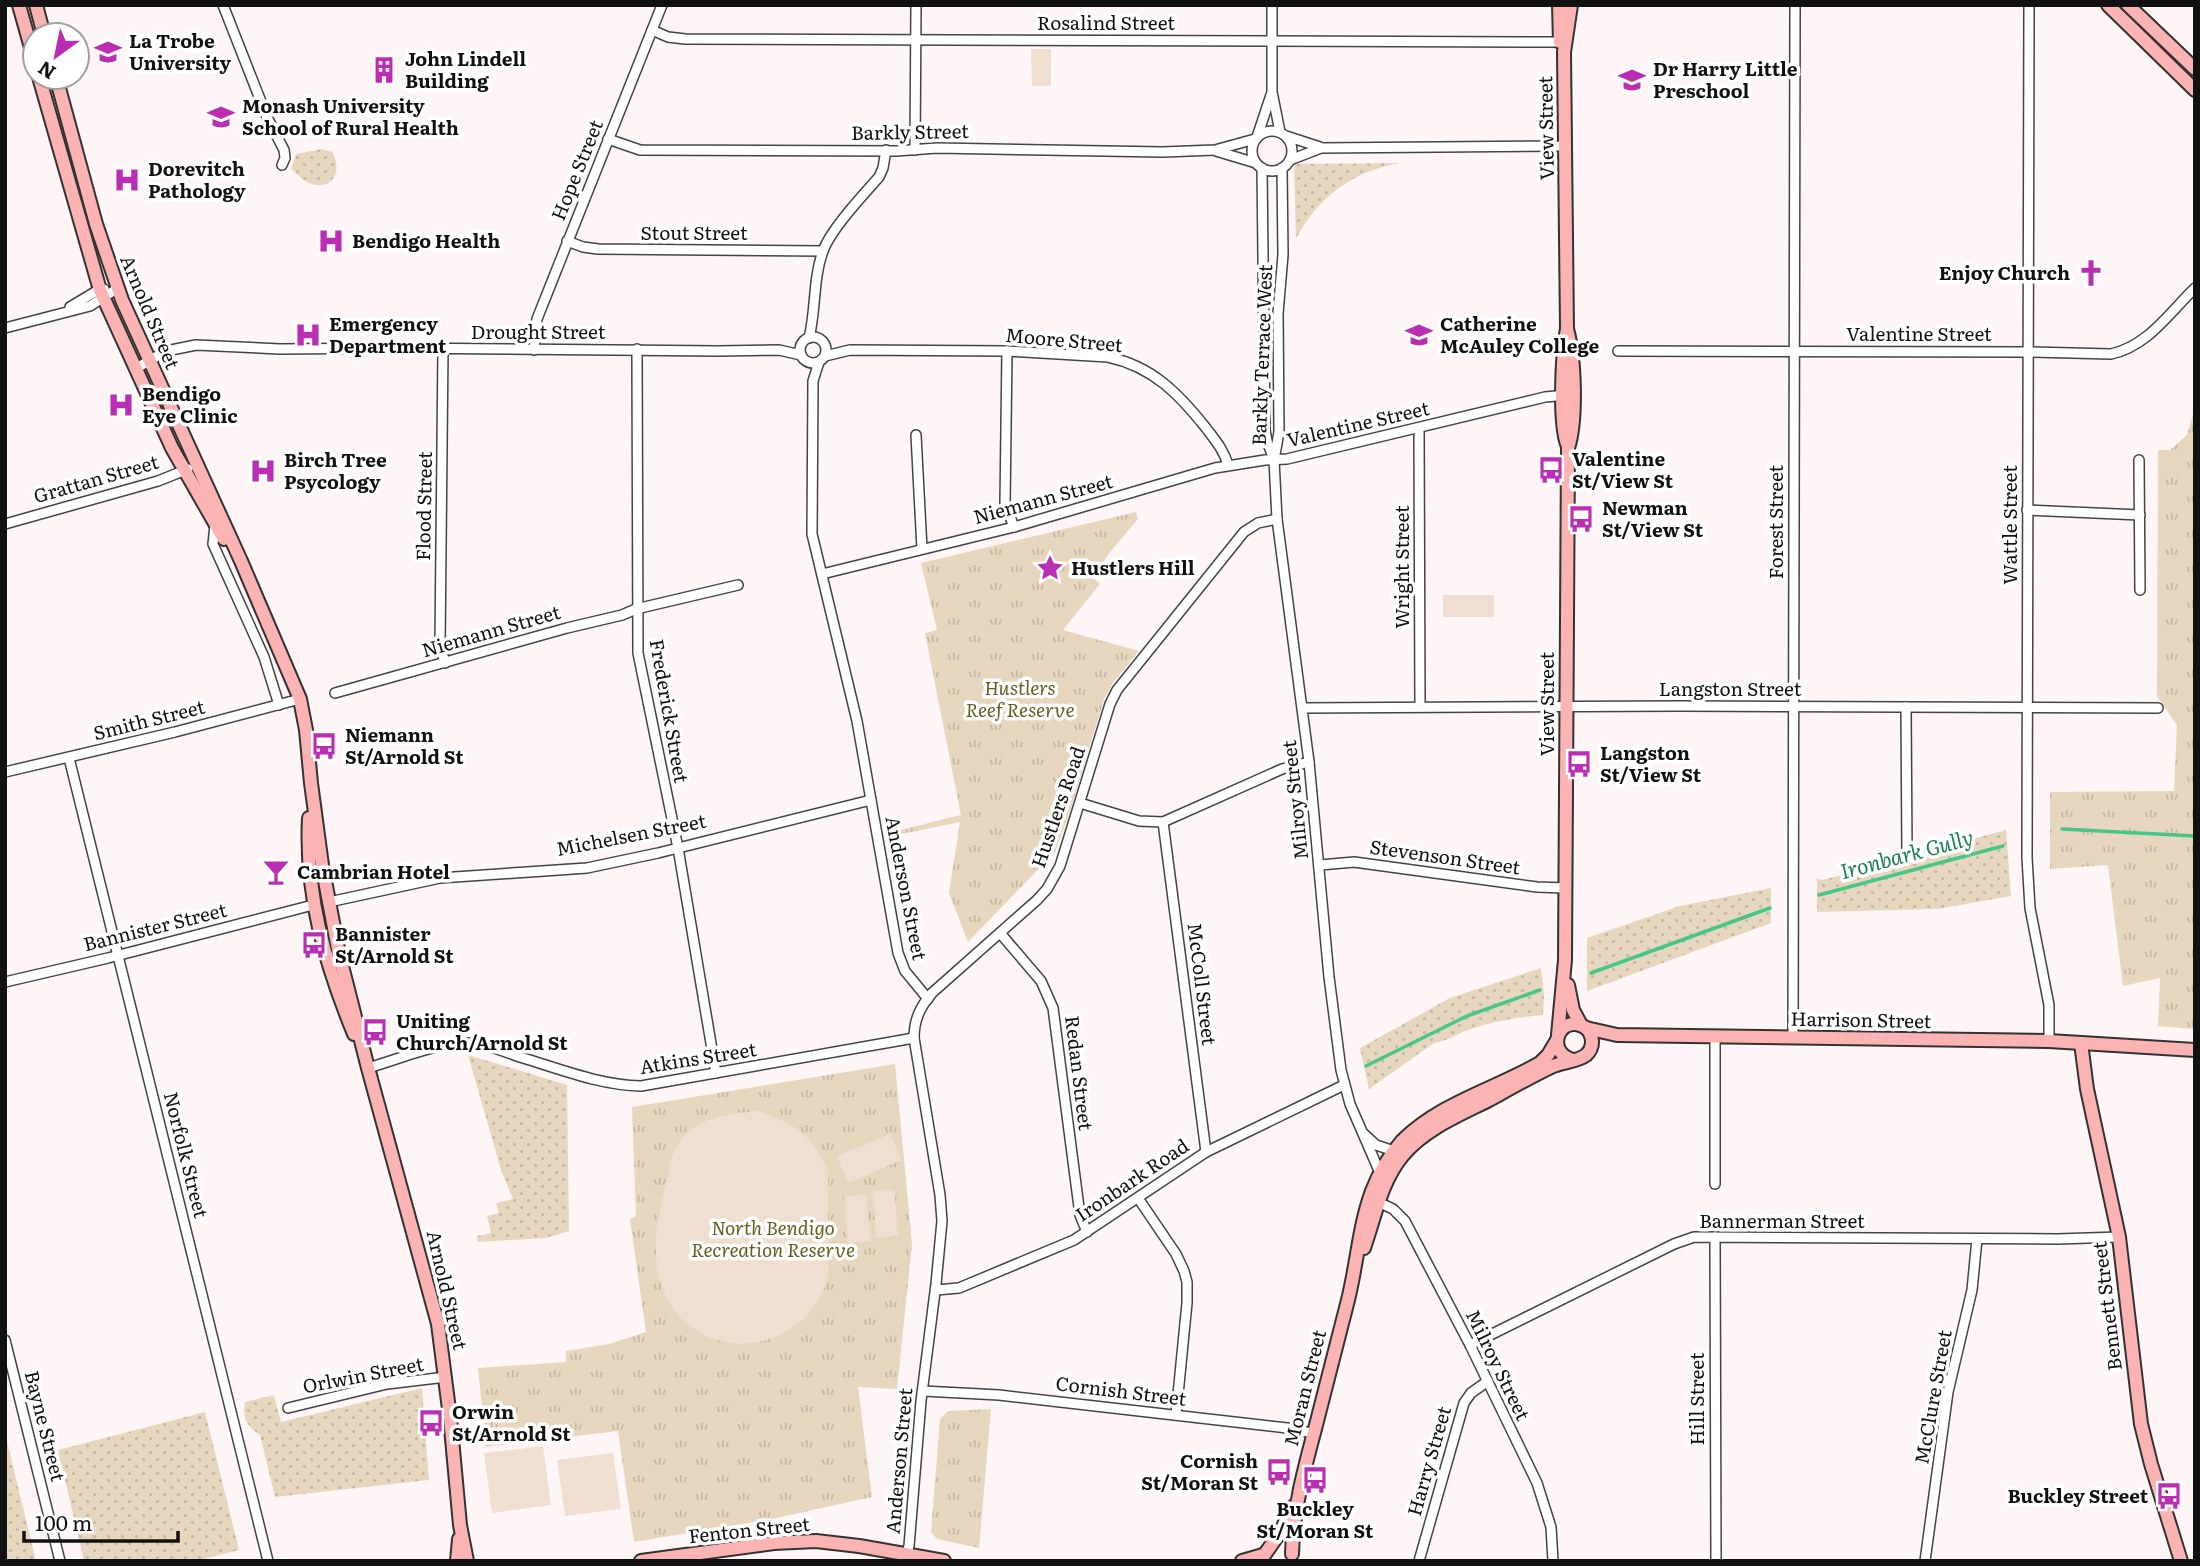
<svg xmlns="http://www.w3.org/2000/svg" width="2200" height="1566" font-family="Literata,serif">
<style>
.grass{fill:url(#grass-dots)}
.park{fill:url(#park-tufts)}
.pitch{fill:#f0dfd0}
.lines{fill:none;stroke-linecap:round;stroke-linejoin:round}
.stream{stroke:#46c787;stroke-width:3.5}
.street-casing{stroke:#444;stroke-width:12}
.secondary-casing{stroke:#333;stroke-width:16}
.street{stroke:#fff;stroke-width:9}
.secondary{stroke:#fbb3b4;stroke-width:12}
.labels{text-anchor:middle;stroke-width:7;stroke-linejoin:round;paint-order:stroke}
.street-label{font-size:19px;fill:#111;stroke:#fff}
.poi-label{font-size:19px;font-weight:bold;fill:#111;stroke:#fff;text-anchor:start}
.park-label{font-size:19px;font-style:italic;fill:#665f23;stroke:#fff}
.water-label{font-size:21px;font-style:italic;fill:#1b8253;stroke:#fff}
</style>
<defs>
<pattern id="grass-dots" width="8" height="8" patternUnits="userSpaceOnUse" patternTransform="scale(1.75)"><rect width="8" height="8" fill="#e8d7bf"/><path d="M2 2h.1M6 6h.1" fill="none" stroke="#c6b8a3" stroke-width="1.8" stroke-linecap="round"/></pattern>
<pattern id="park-tufts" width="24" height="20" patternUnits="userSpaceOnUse" patternTransform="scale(1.75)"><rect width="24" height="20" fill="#e8d7bf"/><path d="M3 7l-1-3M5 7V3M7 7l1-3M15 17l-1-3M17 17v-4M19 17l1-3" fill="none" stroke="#c6b8a3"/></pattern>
</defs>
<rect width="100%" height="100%" fill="#fef5f6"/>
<g class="grass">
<path d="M322,149L332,152C341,167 337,187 316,185C306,184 298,175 291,169L296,154Z"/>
<path d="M1400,163C1353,171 1318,197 1296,239L1294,164Z"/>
<polygon points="2006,830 2011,896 1937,909 1817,912 1817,879 1822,880 1898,861 1907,865 1913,862 1916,854"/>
<polygon points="1771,888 1771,923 1587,991 1587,938 1680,906"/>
<path d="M1541,968L1544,994L1543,1015C1518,1017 1495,1021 1471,1029C1458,1033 1448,1041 1434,1043L1369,1089L1360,1048L1450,998Z"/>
<polygon points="468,1055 567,1085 569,1231 546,1238 478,1242 477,1236 491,1233 487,1216 499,1213 496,1203 513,1199 502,1173"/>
<path d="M422,1388L429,1480L275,1497L260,1435C247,1426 242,1419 245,1402L274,1395L281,1422Z"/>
<polygon points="205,1412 239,1550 196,1561 84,1561 58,1450"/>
<polygon points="5,1433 36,1561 5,1561"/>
</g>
<g class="park">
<polygon points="2195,407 2195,1029 2158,1026 2160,978 2123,986 2108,865 2050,869 2050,792 2174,791 2177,725 2157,696 2158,450 2170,450 2187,435"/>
<polygon points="1136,512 1138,519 1110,552 1093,578 1100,584 1063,630 1139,651 1114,681 1104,699 1070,811 1055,852 968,942 949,893 960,822 901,834 900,830 961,815 925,633 937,630 921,563"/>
<polygon points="895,1064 912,1244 897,1389 858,1387 872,1497 772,1519 634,1542 618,1431 486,1447 478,1368 566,1362 566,1351 609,1344 646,1332 630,1219 636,1216 632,1107"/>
<polygon points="991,1409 979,1548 937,1539 931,1532 940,1419 948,1411"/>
</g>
<g class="pitch">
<polygon points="1031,49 1051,49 1051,86 1032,86"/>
<rect x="1443" y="595" width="51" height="22"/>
<path d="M759,1111C797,1127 812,1133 828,1172C828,1197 828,1222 828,1247C828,1257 830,1269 827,1279C804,1358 694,1368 663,1289C650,1257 657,1217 666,1184C669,1173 670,1158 676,1148C693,1117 727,1114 759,1111Z"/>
<polygon points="890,1134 902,1160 848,1183 837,1156"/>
<polygon points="894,1190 898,1236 876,1238 873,1191"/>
<polygon points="866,1194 870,1241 848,1243 844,1196"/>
<polygon points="543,1446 551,1505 492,1513 484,1453"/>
<polygon points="613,1453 621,1509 565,1516 557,1460"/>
</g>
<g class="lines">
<g class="stream">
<polyline points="2062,829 2195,836"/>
<polyline points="1819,895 2003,846"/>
<polyline points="1591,973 1770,908"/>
<polyline points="1366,1066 1467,1016 1540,990"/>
</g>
<defs>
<g id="street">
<polyline points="223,5 267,117 284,150 285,158 282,165"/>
<polyline points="1272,5 1272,92 1280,132"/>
<polyline points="2029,5 2027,858 2030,908 2049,1005 2049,1041"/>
<polyline points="652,30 668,37 685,39 1560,42"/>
<circle cx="1272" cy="151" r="20"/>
<polyline points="1286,136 1320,147"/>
<polyline points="1257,137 1271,95"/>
<polyline points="608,139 640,150 896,151 937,148 1163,152 1215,150 1255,139"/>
<polyline points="915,150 916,5"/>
<polyline points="1216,151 1256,163"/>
<polyline points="1290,160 1321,148 1565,146"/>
<polyline points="1262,168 1265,430 1267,441 1274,460"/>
<polyline points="1282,168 1283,255 1278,313 1279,432 1274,460 1277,519 1309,762 1329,977 1341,1070 1350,1104 1380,1173"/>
<polyline points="567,241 583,247 598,249 823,251"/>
<polyline points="70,307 95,292 104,289"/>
<polyline points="5,328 90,306 118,288"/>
<circle cx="813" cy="350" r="13"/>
<path d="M809,338C816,310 813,278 823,251C831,229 863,195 879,177L883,168L886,150"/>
<polyline points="443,348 440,645 445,663"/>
<polyline points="637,349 638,653 678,848 716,1073"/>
<polyline points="534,350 537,319 662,5"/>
<polyline points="1007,351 1005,504 1014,527"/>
<path d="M1618,351L2028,352L2111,354C2148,346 2169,313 2195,288"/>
<path d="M825,356L850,350L1007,351L1108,357C1152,366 1179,394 1206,428C1215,440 1224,450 1228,465"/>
<polyline points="819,362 813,381 812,534 857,721 898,953 905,971 928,999"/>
<polyline points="135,369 166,351 196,345 280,349 391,348 718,351 779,350 801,355"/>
<polyline points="1419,428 1420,707"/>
<polyline points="916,435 922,549"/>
<polyline points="2139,460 2140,590"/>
<polyline points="2027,510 2140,515"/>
<polyline points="5,524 158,481 188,469"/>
<polyline points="215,525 213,544 264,657 279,705"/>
<polyline points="822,574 1014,527 1215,468 1265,460 1287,459 1545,397 1567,395"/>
<polyline points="335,693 567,628 622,615 636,609 738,585"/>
<polyline points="1906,707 1907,855"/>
<polyline points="1302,708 1680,706 2158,708"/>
<polyline points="69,758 268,1561"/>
<polyline points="5,772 175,732 300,699"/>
<polyline points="1080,803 1139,821 1163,822 1282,769 1309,762"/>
<polyline points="1163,822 1206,1152"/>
<polyline points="1320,865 1354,862 1537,887 1565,888"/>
<polyline points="329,902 440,878 587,868 658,853 871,800"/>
<polyline points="1000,933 1041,981 1053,1008 1080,1215 1087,1232"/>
<polyline points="5,982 108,958 313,905"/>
<polyline points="1793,1038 1795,5"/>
<path d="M368,1068C396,1060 439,1042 468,1043C486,1044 503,1051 520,1057C560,1069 599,1085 641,1086L914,1038"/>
<polyline points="1364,1134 1376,1145 1394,1151"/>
<polyline points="1715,1184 1715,1038"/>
<polyline points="1138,1198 1176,1254 1184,1271 1187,1282 1187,1303 1176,1415"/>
<polyline points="1378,1202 1393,1209 1405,1221 1470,1345 1537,1483 1551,1527 1553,1561"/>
<polyline points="1715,1237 1716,1561"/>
<polyline points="936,1290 959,1288 1074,1240 1206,1152 1344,1085"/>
<polyline points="5,1340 60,1561"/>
<polyline points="1470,1345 1674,1244 1694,1237 2057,1239 2119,1237"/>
<polyline points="923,1391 999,1395 1296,1429 1314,1434"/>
<polyline points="288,1408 387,1384 446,1377"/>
<path d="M904,1561L909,1546L921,1401L936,1284L942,1221L940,1195L914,1038C914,1020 920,1007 932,993L1037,900L1047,889L1060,866L1110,704L1117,690L1244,532L1258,523L1277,519"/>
<polyline points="1419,1561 1464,1403 1471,1393 1488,1381"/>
<polyline points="1925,1561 1948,1392 1972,1290 1977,1239"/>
</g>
<g id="secondary">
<polyline points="19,5 35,62"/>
<polyline points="36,5 44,35"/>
<polyline points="1559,5 1560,42"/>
<polyline points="2108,5 2195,90"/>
<polyline points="2128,5 2195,69"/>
<polyline points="39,77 100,290 172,448 224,539"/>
<polyline points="56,77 96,224 122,300 241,561 300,699 306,730 311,783 322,865 339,954 368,1068 438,1324 450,1417 460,1525 467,1561"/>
<path d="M1567,444C1559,421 1562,354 1567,329L1564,52L1571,5"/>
<path d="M309,818C305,895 325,963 354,1034"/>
<polyline points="1568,985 1573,1010 1581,1025"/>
<polyline points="1586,1028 1617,1035 2049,1041 2195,1050"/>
<path d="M1558,1035L1565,960L1568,448C1577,420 1575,358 1567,329"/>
<polyline points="2081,1043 2087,1089 2119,1237 2141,1424 2151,1464 2181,1561"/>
<path d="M1364,1248C1375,1217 1381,1181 1403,1155C1425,1129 1459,1115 1489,1100C1509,1089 1530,1077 1551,1067C1561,1062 1577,1062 1586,1055C1596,1046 1593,1029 1580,1025C1557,1018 1546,1053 1573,1060"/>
<path d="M1292,1554C1293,1510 1304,1470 1315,1429C1326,1386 1337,1343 1348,1300C1357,1264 1359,1226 1372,1191C1379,1173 1389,1156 1402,1141C1440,1103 1495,1089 1540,1063L1548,1055L1557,1040"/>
<polyline points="457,1561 459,1539"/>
<polyline points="641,1561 774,1543 816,1541 859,1546 944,1561"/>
<polyline points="1242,1561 1263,1555"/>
<polyline points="1260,1561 1281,1531 1292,1507"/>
</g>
</defs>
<use href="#street" class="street-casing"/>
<use href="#secondary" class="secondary-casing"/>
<use href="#street" class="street"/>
<use href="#secondary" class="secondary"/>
</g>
<defs>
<symbol id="university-bare" viewBox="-9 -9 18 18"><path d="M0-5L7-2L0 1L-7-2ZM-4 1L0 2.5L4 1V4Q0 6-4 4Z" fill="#bb2eb3" stroke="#fff" stroke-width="2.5" paint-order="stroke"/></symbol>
<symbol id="building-bare" viewBox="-9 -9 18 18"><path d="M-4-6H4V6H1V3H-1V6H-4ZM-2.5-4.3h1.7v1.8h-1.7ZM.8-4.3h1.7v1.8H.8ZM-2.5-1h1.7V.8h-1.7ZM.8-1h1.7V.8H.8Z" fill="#bb2eb3" stroke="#fff" stroke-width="2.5" paint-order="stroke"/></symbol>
<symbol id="school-bare" viewBox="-9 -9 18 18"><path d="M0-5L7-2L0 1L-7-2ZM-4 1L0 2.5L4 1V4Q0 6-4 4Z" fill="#bb2eb3" stroke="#fff" stroke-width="2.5" paint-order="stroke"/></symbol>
<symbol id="hospital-bare" viewBox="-9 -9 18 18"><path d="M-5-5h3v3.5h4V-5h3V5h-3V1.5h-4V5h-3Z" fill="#bb2eb3" stroke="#fff" stroke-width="2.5" paint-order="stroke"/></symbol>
<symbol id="church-bare" viewBox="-9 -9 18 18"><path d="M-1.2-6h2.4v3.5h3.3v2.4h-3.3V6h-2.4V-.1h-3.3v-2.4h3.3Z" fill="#bb2eb3" stroke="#fff" stroke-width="2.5" paint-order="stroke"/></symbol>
<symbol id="bus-bare" viewBox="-9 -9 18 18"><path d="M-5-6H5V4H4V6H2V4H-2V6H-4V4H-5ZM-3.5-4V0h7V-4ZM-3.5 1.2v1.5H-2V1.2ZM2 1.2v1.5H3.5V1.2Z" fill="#bb2eb3" stroke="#fff" stroke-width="2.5" paint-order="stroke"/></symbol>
<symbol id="sight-bare" viewBox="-9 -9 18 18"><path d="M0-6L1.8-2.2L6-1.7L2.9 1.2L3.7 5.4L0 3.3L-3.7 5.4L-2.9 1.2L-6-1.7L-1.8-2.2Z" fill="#bb2eb3" stroke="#fff" stroke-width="2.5" paint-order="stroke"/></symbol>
<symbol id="bar-bare" viewBox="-9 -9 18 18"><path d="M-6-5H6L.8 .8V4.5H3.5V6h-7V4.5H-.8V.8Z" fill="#bb2eb3" stroke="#fff" stroke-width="2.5" paint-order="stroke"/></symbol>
</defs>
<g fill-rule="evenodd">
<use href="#university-bare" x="89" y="33" width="38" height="38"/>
<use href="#building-bare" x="365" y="51" width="38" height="38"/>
<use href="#school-bare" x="1613" y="61" width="38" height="38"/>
<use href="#university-bare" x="202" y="98" width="38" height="38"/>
<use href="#hospital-bare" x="108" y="161" width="38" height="38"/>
<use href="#hospital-bare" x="312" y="222" width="38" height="38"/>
<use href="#church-bare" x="2072" y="254" width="38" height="38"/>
<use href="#hospital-bare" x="289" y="316" width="38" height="38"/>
<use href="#school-bare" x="1400" y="316" width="38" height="38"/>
<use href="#hospital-bare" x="102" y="386" width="38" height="38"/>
<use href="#bus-bare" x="1532" y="451" width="38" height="38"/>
<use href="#hospital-bare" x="244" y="452" width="38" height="38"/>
<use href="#bus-bare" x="1562" y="500" width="38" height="38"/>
<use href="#sight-bare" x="1031" y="549" width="38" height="38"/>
<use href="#bus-bare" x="305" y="727" width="38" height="38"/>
<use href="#bus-bare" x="1560" y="745" width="38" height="38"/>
<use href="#bar-bare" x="257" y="853" width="38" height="38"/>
<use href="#bus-bare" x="295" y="926" width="38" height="38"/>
<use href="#bus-bare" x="356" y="1013" width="38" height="38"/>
<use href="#bus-bare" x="412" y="1404" width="38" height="38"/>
<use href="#bus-bare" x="1260" y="1453" width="38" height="38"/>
<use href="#bus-bare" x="1296" y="1461" width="38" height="38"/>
<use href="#bus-bare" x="2150" y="1477" width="38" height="38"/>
</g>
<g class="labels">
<g class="street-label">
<text x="1106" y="30">Rosalind Street</text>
<text transform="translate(1546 128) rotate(-91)" y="7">View Street</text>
<text transform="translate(910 132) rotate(-1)" y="7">Barkly Street</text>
<text transform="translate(577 170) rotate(-68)" y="7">Hope Street</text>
<text x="694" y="240">Stout Street</text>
<text transform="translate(150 312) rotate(67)" y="7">Arnold Street</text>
<text x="538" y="339">Drought Street</text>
<text x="1919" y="341">Valentine Street</text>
<text transform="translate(1064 340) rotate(5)" y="7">Moore Street</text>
<text transform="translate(1262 355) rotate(-88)" y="7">Barkly Terrace West</text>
<text transform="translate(1358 424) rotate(-13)" y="7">Valentine Street</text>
<text transform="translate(96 479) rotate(-16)" y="7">Grattan Street</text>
<text transform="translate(1043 499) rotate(-15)" y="7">Niemann Street</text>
<text transform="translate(424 506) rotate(-89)" y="7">Flood Street</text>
<text transform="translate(1776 522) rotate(-90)" y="7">Forest Street</text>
<text transform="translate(2010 525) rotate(-90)" y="7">Wattle Street</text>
<text transform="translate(1402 567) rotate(-90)" y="7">Wright Street</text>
<text transform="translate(491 631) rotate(-16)" y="7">Niemann Street</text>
<text x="1730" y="696">Langston Street</text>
<text transform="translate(1547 704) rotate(-90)" y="7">View Street</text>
<text transform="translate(669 711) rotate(80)" y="7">Frederick Street</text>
<text transform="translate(149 720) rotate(-14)" y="7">Smith Street</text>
<text transform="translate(1295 800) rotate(-96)" y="7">Milroy Street</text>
<text transform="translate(1058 807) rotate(-71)" y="7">Hustlers Road</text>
<text transform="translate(631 835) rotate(-11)" y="7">Michelsen Street</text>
<text transform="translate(1445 857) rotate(8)" y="7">Stevenson Street</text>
<text transform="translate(906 888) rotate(79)" y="7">Anderson Street</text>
<text transform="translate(155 927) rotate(-14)" y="7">Bannister Street</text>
<text transform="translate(1202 984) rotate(83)" y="7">McColl Street</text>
<text transform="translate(1861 1020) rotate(1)" y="7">Harrison Street</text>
<text transform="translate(698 1058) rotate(-9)" y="7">Atkins Street</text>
<text transform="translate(1079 1073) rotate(83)" y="7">Redan Street</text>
<text transform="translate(186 1155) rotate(76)" y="7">Norfolk Street</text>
<text transform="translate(1132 1180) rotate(-34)" y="7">Ironbark Road</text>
<text x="1782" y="1228">Bannerman Street</text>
<text transform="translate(447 1290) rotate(77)" y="7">Arnold Street</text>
<text transform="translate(2107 1306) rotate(-97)" y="7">Bennett Street</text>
<text transform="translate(1498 1365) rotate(64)" y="7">Milroy Street</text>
<text transform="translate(363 1375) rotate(-11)" y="7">Orlwin Street</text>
<text transform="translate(1305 1388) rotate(-76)" y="7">Moran Street</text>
<text transform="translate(1121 1391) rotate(7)" y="7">Cornish Street</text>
<text transform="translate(1933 1397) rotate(-80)" y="7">McClure Street</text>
<text transform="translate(1697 1399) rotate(-90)" y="7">Hill Street</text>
<text transform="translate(45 1426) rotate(76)" y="7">Bayne Street</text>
<text transform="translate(899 1461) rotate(-85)" y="7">Anderson Street</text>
<text transform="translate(1429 1461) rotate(-74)" y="7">Harry Street</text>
<text transform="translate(749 1530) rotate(-6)" y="7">Fenton Street</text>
</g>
<g class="poi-label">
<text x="129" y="48">La Trobe<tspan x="129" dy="22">University</tspan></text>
<text x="405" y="66">John Lindell<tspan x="405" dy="22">Building</tspan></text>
<text x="1653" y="76">Dr Harry Little<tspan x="1653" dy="22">Preschool</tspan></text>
<text x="242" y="113">Monash University<tspan x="242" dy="22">School of Rural Health</tspan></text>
<text x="148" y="176">Dorevitch<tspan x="148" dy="22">Pathology</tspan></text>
<text x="352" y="248">Bendigo Health</text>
<text x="2070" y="280" text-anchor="end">Enjoy Church</text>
<text x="329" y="331">Emergency<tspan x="329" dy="22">Department</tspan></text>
<text x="1440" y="331">Catherine<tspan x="1440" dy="22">McAuley College</tspan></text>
<text x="142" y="401">Bendigo<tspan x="142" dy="22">Eye Clinic</tspan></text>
<text x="1572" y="466">Valentine<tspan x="1572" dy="22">St/View St</tspan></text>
<text x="284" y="467">Birch Tree<tspan x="284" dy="22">Psycology</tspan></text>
<text x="1602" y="515">Newman<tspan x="1602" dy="22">St/View St</tspan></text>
<text x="1071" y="575">Hustlers Hill</text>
<text x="345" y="742">Niemann<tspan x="345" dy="22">St/Arnold St</tspan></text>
<text x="1600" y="760">Langston<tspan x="1600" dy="22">St/View St</tspan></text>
<text x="297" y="879">Cambrian Hotel</text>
<text x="335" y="941">Bannister<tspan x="335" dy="22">St/Arnold St</tspan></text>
<text x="396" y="1028">Uniting<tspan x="396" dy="22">Church/Arnold St</tspan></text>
<text x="452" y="1419">Orwin<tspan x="452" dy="22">St/Arnold St</tspan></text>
<text x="1258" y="1468" text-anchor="end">Cornish<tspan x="1258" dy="22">St/Moran St</tspan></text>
<text x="2148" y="1503" text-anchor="end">Buckley Street</text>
<text x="1315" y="1516" text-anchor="middle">Buckley<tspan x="1315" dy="22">St/Moran St</tspan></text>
</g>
<g class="park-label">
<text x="1020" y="695">Hustlers<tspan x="1020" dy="22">Reef Reserve</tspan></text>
<text x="773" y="1235">North Bendigo<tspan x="773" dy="22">Recreation Reserve</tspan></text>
</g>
<g class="water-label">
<text transform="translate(1907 855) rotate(-15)" y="7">Ironbark Gully</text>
</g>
</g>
<rect width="2200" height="1566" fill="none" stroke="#111111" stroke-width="14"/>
<g transform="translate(56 56) rotate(213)"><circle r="33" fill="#ffffff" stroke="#a0a0a0" stroke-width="2"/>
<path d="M0-5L12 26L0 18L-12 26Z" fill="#bb2eb3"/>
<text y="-10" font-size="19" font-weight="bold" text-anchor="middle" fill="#111111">N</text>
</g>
<path d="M24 1531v10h154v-10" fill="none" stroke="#111111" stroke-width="3.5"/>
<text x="35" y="1531" font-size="21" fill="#111111" stroke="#ffffff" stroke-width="5" paint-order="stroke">100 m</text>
</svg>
